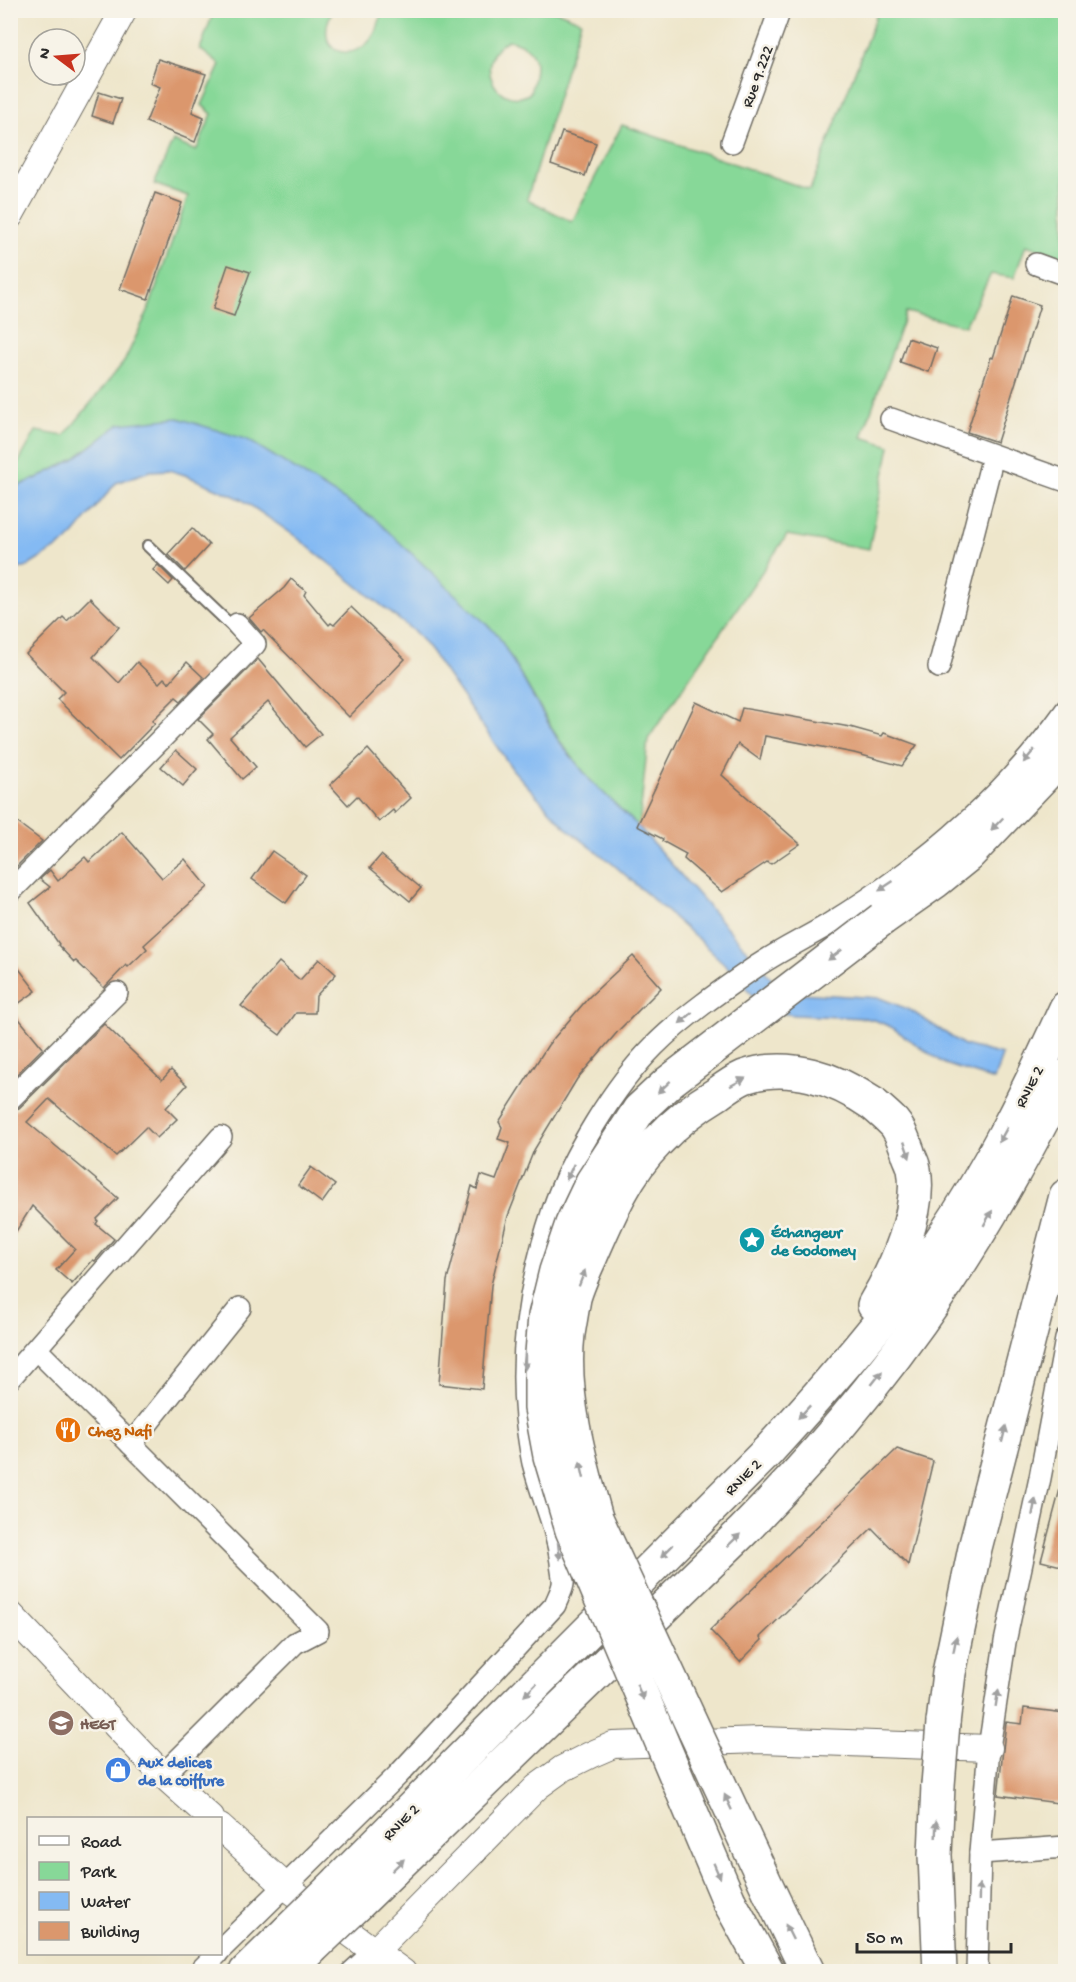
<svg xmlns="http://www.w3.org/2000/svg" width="1076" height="1982" font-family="'Gochi Hand',sans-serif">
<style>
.green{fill:#87d898;stroke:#598262;stroke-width:1.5;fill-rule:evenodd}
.water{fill:#84baf3;stroke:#58728f;stroke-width:1.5}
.building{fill:#db976d}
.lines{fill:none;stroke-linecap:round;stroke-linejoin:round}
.service-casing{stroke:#6f6c63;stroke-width:14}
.minor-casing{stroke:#6f6c63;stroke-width:24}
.tertiary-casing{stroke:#6f6c63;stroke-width:28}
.trunk-casing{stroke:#6f6c63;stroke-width:36}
.service{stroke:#fff;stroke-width:10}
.minor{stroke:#fff;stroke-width:21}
.tertiary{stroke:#fff;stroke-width:26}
.trunk{stroke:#fff;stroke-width:33}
.trunk-bridge-casing{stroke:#6f6c63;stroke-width:36;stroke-linecap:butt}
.trunk-bridge{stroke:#fff;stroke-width:33}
.oneway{fill:#a0a0a0}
.labels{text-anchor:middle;stroke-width:5;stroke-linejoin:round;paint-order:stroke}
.street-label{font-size:16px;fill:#2b2b2b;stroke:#f7f3e8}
.culture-label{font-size:16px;font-weight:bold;fill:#0d838f;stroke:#f7f3e8;text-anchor:start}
.food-label{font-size:16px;font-weight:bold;fill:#c56008;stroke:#f7f3e8;text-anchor:start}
.education-label{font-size:16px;font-weight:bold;fill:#785e54;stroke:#f7f3e8;text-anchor:start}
.shop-label{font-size:16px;font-weight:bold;fill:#366cbe;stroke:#f7f3e8;text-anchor:start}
</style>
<rect width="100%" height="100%" fill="#f7f3e8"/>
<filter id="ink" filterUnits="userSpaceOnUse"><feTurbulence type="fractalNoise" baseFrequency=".0167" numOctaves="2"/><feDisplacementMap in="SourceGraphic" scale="12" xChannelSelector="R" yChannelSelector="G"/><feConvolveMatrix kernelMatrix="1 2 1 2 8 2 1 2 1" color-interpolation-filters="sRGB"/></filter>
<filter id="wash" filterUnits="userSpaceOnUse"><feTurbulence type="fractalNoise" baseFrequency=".008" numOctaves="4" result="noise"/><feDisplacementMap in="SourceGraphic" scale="24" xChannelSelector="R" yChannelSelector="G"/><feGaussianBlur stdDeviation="1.35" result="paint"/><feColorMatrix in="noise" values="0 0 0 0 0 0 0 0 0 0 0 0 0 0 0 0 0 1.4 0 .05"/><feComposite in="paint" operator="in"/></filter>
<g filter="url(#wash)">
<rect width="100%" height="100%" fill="#eee6cb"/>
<path class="green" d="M214,11H332C307,65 377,67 381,11H556L581,21L527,199L572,222L622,125L810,190L878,11H1065V258L1026,245L1014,278L991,274L965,326L906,312L862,437L890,446L869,549L787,535L648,739L639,827L590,780L559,740L497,634L120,424L74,459L37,478L11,489V476L36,431L64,436L124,362L148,311L188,196L154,184L173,141L196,151L212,114L202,105L220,65L200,49ZM508,40C540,47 538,66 530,93C499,113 469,61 508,40Z"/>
<polygon class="water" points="178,418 248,440 375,519 497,634 558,740 590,780 639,827 783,992 880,998 910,1010 964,1045 1002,1055 994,1080 945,1064 891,1027 877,1021 865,1018 794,1015 765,1011 735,974 699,940 614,865 566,828 513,770 432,653 417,634 295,536 241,499 185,475 169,470 150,471 116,483 68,541 25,568 11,569 11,489 37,478 74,459 120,424"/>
<g id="blocks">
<g class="building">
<polygon points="158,59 206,74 192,112 204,117 195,142 146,122 160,87 150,83"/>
<polygon points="99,92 121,99 113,123 92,116"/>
<polygon points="562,132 596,143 585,176 551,164"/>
<polygon points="155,193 182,203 148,299 120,289"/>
<polygon points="228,265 250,272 234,316 213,309"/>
<polygon points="1013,296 1040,305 997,442 967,432 991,357 993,358"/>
<polygon points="908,338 937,348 929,372 900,362"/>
<polygon points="192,528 209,545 185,571 168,554"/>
<polygon points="158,565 173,580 169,585 153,570"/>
<polygon points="291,579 306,591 304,595 329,625 331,623 334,625 351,607 405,659 349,717 263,630 261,632 249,618 284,588"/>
<polygon points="90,598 119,627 93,657 119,683 137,662 159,683 164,678 169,683 187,662 204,678 181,701 176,697 152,721 155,723 119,760 57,699 64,692 26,654 63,617 67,621"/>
<polygon points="258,659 321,734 305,747 268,702 230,737 256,767 242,779 208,739 213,734 198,719"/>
<polygon points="696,702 738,722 742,708 850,727 882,736 884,733 917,745 902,766 854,753 765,736 760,760 738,744 722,775 800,844 771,864 767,862 722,892 684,859 686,854 662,841 663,839 637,826"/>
<polygon points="368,749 411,798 395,813 393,810 379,822 357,796 348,805 330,785"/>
<polygon points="176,750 197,769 183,786 161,767"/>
<polygon points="10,817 42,841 10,873"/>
<polygon points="122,832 162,878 185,859 208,887 144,945 147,949 128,967 126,965 104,988 76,961 74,962 58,945 59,944 30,903 50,887 40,879 50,870 58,881 85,857 89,862"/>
<polygon points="272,851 306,875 286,903 252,879"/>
<polygon points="381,855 421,888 410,901 370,868"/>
<polygon points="633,956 661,988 620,1029 577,1079 534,1150 508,1216 491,1285 482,1389 439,1384 447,1281 472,1186 477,1189 481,1175 496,1180 510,1143 498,1139 502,1127 499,1122 548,1045 589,997"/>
<polygon points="10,957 36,991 11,1009 43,1048 13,1078 10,1075"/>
<polygon points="319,959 336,974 316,996 315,1013 296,1013 280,1035 241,1006 279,962 300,980"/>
<polygon points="104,1024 162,1080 171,1070 187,1085 166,1108 177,1119 157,1138 146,1127 116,1156 49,1099 27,1122 118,1198 97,1219 98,1221 96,1224 114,1239 95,1261 93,1260 72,1284 56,1270 75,1249 32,1206 10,1241 10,1111 19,1108"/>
<polygon points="311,1167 335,1185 322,1203 298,1185"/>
<polygon points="897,1449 933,1461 908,1565 872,1528 760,1637 762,1640 740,1662 710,1630"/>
<polygon points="1060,1489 1065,1490 1065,1567 1041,1561"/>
<polygon points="1024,1708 1065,1713 1065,1804 998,1795 1006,1722 1022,1724"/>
</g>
</g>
</g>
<g filter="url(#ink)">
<use href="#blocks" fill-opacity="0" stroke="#6f6c63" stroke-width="1.5"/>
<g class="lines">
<defs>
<polyline id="service" points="148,546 237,631"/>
<g id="minor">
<polyline points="732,142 780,10"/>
<polyline points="1036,264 1066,275"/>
<polyline points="891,419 1066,481"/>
<polyline points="939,667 993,456"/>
<polyline points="10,892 255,644 237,624"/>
<polyline points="10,1099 117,993"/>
<polyline points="37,1350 318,1631 295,1643 163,1775"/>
<polyline points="10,1378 221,1137"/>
<polyline points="131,1444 240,1308"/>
<polyline points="980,1853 1066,1847"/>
<path d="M220,1950L398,1775L555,1605C557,1599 562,1591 563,1584C564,1577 561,1568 561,1562C556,1525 542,1498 533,1463C530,1449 528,1433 526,1418C519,1349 531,1276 553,1210C571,1157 614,1086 654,1046C684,1016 722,990 757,966C779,951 804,939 826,926C852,910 878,893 902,875C965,829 1021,773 1066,710"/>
<polyline points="199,1972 217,1954"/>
<polyline points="352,1972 374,1952"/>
<polyline points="977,1972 980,1853 989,1748 1005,1642 1040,1478 1066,1339"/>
</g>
<g id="tertiary">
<polyline points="10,216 124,10"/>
<polyline points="10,1614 163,1775 211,1818"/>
<polyline points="220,1827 285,1886 403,1972"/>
<polyline points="374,1952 537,1787 562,1769 590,1755 613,1745 761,1740 989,1748"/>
</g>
<g id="trunk">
<polyline points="882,919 936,881 967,856 1055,764 1066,750"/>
<path d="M873,1104C880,1110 887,1116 894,1123C901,1131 904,1142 908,1152C909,1157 913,1163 914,1169C922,1211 895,1270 874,1305"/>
<polyline points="943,1723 949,1673 975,1548 1066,1196"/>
<polyline points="938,1785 935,1855 940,1972"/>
<path d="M338,1882L769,1450C830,1383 890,1315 941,1240C991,1167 1030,1087 1066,1008"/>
<polyline points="770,1893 808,1972"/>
<polyline points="729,1901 768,1972"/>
<path d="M356,1906L743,1531C828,1445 906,1350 970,1247C1005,1192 1035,1134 1066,1076"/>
<polyline points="246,1972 289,1930"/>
<polyline points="288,1972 312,1948"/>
</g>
</defs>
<use href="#service" class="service-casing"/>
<use href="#minor" class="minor-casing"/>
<use href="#tertiary" class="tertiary-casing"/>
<use href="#trunk" class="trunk-casing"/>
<use href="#service" class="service"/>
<use href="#minor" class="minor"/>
<use href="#tertiary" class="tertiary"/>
<use href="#trunk" class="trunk"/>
<defs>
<g id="trunk-bridge">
<polyline points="938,1785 943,1723"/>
<path d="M770,1893L596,1518C580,1462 561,1393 568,1334C570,1322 572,1310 574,1298C578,1284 585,1269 591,1256C608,1217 626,1173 657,1142C675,1123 695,1107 717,1094C725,1088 735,1081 744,1077C789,1061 836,1079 873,1104"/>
<polyline points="729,1901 572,1530 550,1456 541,1408 541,1366 545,1316 556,1271 572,1224 592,1182 639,1110 669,1082 882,919"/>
<polyline points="289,1930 338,1882"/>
<polyline points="312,1948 356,1906"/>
</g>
</defs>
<use href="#trunk-bridge" class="trunk-bridge-casing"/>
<use href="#trunk-bridge" class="trunk-bridge"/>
</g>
<defs><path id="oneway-solid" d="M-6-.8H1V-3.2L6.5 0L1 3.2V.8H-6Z" transform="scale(1.5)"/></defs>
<g class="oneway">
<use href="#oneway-solid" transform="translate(1029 756) rotate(130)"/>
<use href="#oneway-solid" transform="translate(997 824) rotate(134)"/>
<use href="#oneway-solid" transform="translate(886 886) rotate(146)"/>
<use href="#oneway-solid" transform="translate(835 955) rotate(143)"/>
<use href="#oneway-solid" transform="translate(686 1018) rotate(140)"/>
<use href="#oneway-solid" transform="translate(738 1082) rotate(-28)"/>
<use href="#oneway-solid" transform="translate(664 1087) rotate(137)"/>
<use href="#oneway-solid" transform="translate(1003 1135) rotate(119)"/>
<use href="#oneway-solid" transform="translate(907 1150) rotate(71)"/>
<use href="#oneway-solid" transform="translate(570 1172) rotate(115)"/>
<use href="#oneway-solid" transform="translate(988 1218) rotate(-60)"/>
<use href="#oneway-solid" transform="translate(582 1278) rotate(-69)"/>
<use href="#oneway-solid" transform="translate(525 1361) rotate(90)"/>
<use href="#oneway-solid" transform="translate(877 1378) rotate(-52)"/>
<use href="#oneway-solid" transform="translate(804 1412) rotate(133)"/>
<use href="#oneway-solid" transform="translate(1004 1434) rotate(-76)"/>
<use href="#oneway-solid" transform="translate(582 1470) rotate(-103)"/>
<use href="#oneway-solid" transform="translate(1034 1507) rotate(-79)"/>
<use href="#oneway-solid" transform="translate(734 1540) rotate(-44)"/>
<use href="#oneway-solid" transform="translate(559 1551) rotate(83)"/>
<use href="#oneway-solid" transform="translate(667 1551) rotate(135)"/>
<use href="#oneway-solid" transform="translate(955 1644) rotate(-79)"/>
<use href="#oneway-solid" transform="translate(530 1690) rotate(135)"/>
<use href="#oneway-solid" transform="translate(640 1692) rotate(67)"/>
<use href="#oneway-solid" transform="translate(997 1698) rotate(-81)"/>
<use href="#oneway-solid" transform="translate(728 1802) rotate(-115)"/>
<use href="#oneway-solid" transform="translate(936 1829) rotate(-88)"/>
<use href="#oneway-solid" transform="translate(398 1865) rotate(-44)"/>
<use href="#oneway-solid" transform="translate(717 1871) rotate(67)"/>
<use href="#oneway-solid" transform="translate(979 1892) rotate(-89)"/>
<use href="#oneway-solid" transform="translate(789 1932) rotate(-116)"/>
</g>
</g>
<defs>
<symbol id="sight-disc" viewBox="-11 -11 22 22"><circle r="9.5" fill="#0f9aa8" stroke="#f7f3e8"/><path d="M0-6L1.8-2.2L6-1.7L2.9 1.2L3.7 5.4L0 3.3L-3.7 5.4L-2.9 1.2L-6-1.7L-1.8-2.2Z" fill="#fff"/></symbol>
<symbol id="restaurant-disc" viewBox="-11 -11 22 22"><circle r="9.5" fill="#e8710a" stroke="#f7f3e8"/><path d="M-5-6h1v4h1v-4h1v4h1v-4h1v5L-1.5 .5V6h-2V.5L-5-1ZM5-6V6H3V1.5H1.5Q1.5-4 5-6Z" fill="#fff"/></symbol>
<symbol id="university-disc" viewBox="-11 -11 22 22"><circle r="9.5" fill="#8d6e63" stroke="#f7f3e8"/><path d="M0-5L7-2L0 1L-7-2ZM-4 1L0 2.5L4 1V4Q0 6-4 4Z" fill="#fff"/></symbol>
<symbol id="shop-disc" viewBox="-11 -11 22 22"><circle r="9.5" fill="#3f7fe0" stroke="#f7f3e8"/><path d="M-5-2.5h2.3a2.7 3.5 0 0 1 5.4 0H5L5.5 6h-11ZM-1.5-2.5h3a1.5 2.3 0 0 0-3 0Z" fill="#fff"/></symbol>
</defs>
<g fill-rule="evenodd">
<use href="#sight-disc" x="737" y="1225" width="30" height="30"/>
<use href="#restaurant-disc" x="53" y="1415" width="30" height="30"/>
<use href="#university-disc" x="46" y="1708" width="30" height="30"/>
<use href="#shop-disc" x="103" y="1755" width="30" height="30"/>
</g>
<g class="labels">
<g class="street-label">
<text transform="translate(756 76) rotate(-70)" y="6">Rue 9.222</text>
<text transform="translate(1028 1086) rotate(-63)" y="6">RNIE 2</text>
<text transform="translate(742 1476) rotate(-45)" y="6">RNIE 2</text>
<text transform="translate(400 1821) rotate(-45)" y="6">RNIE 2</text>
</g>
<g class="culture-label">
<text x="771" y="1237">Échangeur<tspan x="771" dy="18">de Godomey</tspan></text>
</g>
<g class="food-label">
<text x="88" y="1436">Chez Nafi</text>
</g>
<g class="education-label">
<text x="80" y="1729">HEGT</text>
</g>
<g class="shop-label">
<text x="138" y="1767">Aux delices<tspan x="138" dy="18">de la coiffure</tspan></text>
</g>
</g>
<rect width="1076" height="1982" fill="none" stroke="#f7f3e8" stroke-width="36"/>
<rect x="27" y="1817" width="195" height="138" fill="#f7f3e8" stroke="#a5a39c" stroke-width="1.5"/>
<rect x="39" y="1836" width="30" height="9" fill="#ffffff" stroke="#a5a39c" stroke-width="1.5"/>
<text x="81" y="1847" font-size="18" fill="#2b2b2b">Road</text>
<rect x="39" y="1862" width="30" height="18" fill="#87d898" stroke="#a5a39c" stroke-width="1.5"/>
<text x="81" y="1877" font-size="18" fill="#2b2b2b">Park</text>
<rect x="39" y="1892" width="30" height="18" fill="#84baf3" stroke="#a5a39c" stroke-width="1.5"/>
<text x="81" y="1907" font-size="18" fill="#2b2b2b">Water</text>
<rect x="39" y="1922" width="30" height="18" fill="#db976d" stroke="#a5a39c" stroke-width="1.5"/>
<text x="81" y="1937" font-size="18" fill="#2b2b2b">Building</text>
<g transform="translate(57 57) rotate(286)"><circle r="28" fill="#f7f3e8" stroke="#a5a39c" stroke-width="1.5"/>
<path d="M0-4.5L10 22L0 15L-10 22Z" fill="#c8321e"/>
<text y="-9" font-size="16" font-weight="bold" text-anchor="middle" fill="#2b2b2b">N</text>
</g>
<path d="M857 1943v9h154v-9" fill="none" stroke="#2b2b2b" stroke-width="3"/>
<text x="866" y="1943" font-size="18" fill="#2b2b2b" stroke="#f7f3e8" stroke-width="4.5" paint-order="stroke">50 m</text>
</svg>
